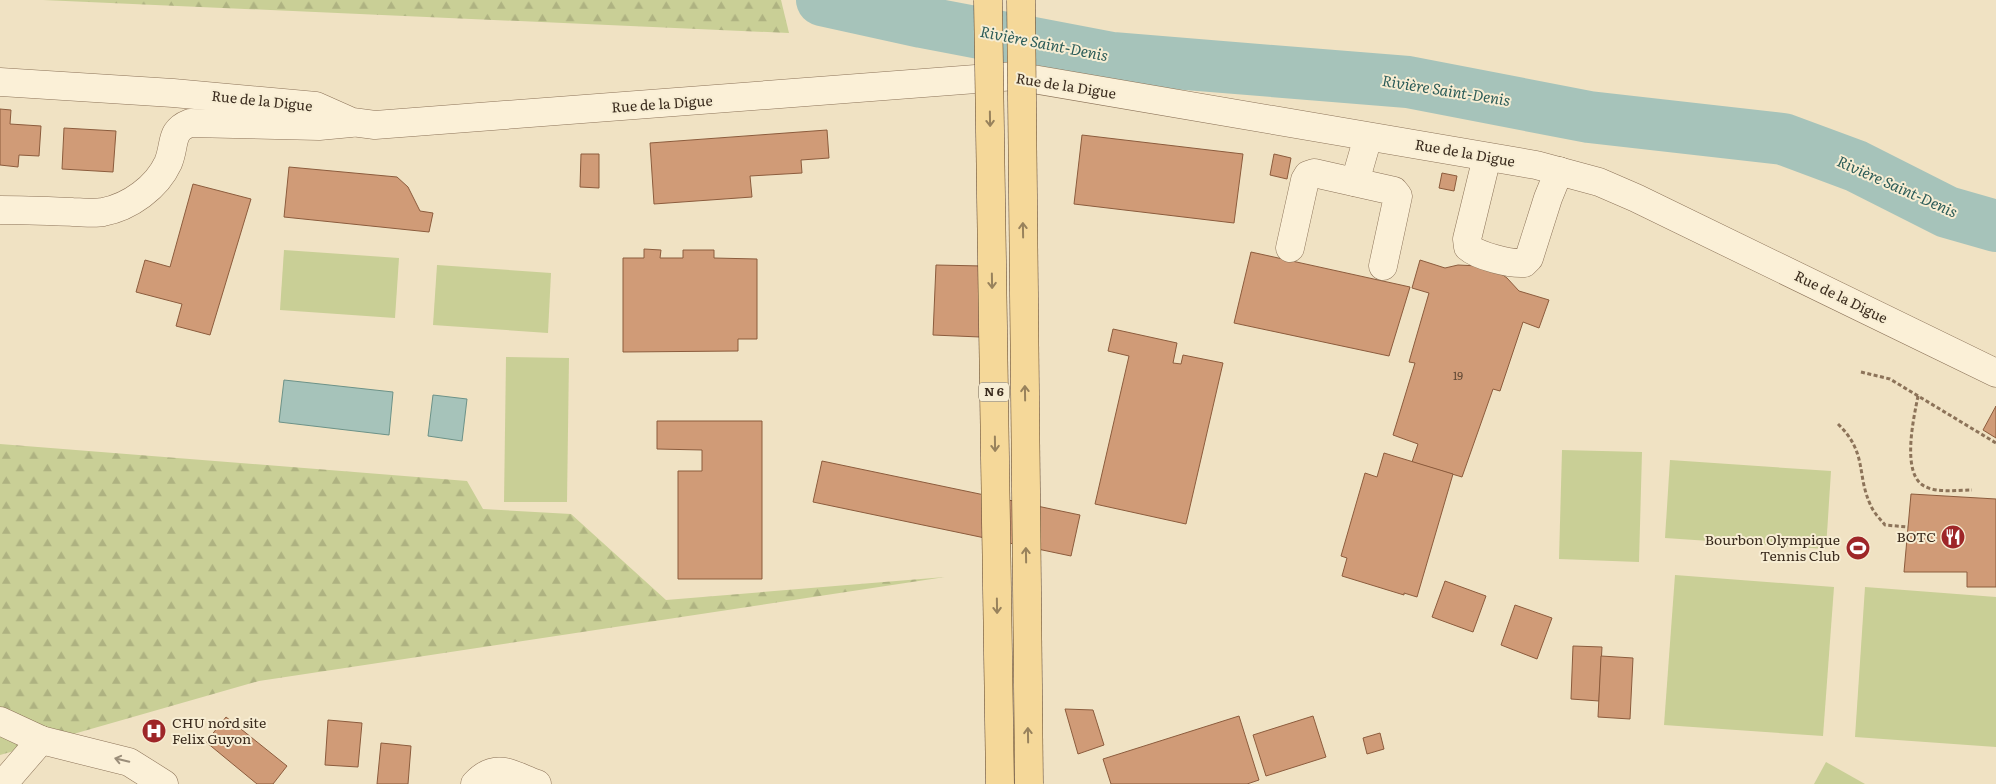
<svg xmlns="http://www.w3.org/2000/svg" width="1996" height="784" font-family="Literata,serif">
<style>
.forest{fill:url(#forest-firs)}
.garden{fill:#c9cf96}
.water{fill:#a6c3ba;stroke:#6c9288}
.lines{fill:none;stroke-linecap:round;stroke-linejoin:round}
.river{stroke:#a6c3ba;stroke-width:52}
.building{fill:#d09b77;stroke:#8c5c3d}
.minor-casing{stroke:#8c7359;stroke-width:29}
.path{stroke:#8c7359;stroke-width:3;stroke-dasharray:4 2.5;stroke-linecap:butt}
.minor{stroke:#fbf0d7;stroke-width:28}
.major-bridge-casing{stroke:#5a412d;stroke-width:29;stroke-linecap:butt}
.major-bridge{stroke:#f5d899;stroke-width:28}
.oneway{stroke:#98825c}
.oneway2{stroke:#9b8e7a}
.labels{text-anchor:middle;stroke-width:4;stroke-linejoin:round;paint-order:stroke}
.number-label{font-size:11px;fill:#604834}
.shield{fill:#f7edd3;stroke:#736654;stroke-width:1}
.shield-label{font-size:12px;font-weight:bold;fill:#3b2c1e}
.street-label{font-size:14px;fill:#3b2c1e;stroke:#f7edd3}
.poi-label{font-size:14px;fill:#3b2c1e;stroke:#f7edd3;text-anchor:end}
.water-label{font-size:15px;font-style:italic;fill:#2c5c58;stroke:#f7edd3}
</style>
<defs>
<pattern id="forest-firs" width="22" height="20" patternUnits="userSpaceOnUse" patternTransform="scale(1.25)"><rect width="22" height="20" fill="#c9cf96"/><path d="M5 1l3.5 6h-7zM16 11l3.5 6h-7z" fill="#aeb281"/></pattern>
</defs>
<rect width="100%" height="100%" fill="#f0e2c3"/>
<g class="forest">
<polygon points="43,0 781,0 789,33"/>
<polygon points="0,444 467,481 483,509 571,514 666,600 945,577 259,681 0,755"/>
</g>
<g class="garden">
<polygon points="284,250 399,258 395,318 280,310"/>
<polygon points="437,265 551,273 548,333 433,325"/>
<polygon points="506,357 569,358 567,502 504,502"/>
<polygon points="1562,450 1642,452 1639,562 1559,559"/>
<polygon points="1670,460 1831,471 1826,549 1665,538"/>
<polygon points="1675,575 1834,587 1823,736 1664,725"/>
<polygon points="1865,587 1996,597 1996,747 1855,737"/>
<polygon points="1826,762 1865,784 1814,784"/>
</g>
<g class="water">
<polygon points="284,380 393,392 389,435 279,422"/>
<polygon points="433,395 467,399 462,441 428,436"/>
</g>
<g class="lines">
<polyline class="river" points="822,0 922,22 1112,58 1408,82 1589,117 1783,139 1856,166 1947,212 1996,226"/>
</g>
<g class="building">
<polygon points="0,109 11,110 10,124 41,126 39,156 19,155 18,167 0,165"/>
<polygon points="64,128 116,131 113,172 62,169"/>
<polygon points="827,130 829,158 801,160 802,173 750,176 752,197 654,204 650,143"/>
<polygon points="1082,135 1243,154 1234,223 1074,204"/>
<polygon points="581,154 599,154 599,188 580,187"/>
<polygon points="1274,154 1291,158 1287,179 1270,175"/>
<polygon points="289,167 397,177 408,187 420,211 433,213 429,232 284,217"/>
<polygon points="1442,173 1457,176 1454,191 1439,188"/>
<polygon points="193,184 251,199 210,335 176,326 182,304 136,292 145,260 170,267"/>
<polygon points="644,249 661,250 660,258 683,258 683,250 714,250 714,258 757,259 757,339 738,339 738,351 623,352 623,258 644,258"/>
<polygon points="1251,252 1410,287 1389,356 1234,323"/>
<polygon points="1420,260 1445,268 1458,265 1479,266 1500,273 1507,278 1519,291 1549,300 1539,328 1523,322 1500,391 1493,389 1462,477 1412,462 1418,444 1393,435 1415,363 1409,362 1429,293 1412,288"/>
<polygon points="936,265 982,266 980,337 933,335"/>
<polygon points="1113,329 1177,343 1173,363 1181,364 1183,355 1223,363 1186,524 1095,504 1129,356 1108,351"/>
<polygon points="1996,406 1996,438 1983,430"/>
<polygon points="657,421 762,421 762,579 678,579 678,471 702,471 702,450 657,449"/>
<polygon points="1384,453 1453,474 1417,597 1404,593 1404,595 1342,576 1347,558 1341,556 1365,473 1377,477"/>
<polygon points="822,461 1080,515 1071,556 813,502"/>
<polygon points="1911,494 1996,499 1996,587 1967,587 1967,572 1904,572"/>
<polygon points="1445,581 1486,596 1473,632 1432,617"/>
<polygon points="1515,605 1552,618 1537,659 1501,645"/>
<polygon points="1573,646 1602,647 1599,701 1571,699"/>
<polygon points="1601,656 1633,658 1630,719 1598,717"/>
<polygon points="1065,709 1093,710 1104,745 1078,754"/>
<polygon points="1239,716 1259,780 1247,784 1111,784 1103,759"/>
<polygon points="1313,716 1326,757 1266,776 1253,735"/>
<polygon points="226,717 287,766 273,784 257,784 206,742"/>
<polygon points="328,720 362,723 358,767 325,765"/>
<polygon points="1380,733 1384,749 1367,754 1363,738"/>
<polygon points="381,743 411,746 408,784 377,784"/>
</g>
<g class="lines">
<defs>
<g id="minor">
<polyline points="0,82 173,93 316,106 352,122 375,125 1015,76 1536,165 1599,182 1636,198 1996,373"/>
<path d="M1487,157L1467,239L1468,247C1478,256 1510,264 1524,263L1529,258L1548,198L1559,171"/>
<polyline points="1355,182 1368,137"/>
<path d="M0,210C24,210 48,211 73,212C82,212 94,214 103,212C130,207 157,187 168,163C176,144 169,131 190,123L319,126L351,123"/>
<polyline points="1290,248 1305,180 1308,175 1314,173 1394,191 1398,196 1383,266"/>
<polyline points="0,721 41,740 129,762 164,784"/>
<polyline points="3,784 41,740"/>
<path d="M475,784C496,761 512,775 537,784"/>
</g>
</defs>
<use href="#minor" class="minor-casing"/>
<g class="path">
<polyline points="1861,372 1890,379 1996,443"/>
<path d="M1918,396C1914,417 1900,476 1926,487C1939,493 1958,490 1972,490"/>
<path d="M1838,424C1868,453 1856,475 1871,506C1874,513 1880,519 1885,525L1908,527"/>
</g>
<use href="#minor" class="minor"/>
<defs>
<g id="major-bridge">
<polyline points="988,0 1000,784"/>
<polyline points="1021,0 1029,784"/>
</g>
</defs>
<use href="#major-bridge" class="major-bridge-casing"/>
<use href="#major-bridge" class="major-bridge"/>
</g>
<defs><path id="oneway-shaft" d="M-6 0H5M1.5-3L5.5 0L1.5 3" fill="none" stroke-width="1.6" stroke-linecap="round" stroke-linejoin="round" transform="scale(1.25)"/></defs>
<g class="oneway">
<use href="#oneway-shaft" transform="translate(990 119) rotate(89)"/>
<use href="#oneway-shaft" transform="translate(1023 230) rotate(-91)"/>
<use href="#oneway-shaft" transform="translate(992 281) rotate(89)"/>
<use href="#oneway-shaft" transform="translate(1025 393) rotate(-91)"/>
<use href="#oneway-shaft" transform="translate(995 444) rotate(89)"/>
<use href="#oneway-shaft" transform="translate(1026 555) rotate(-91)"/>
<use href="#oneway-shaft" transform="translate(997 606) rotate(89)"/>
<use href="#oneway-shaft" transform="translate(1028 735) rotate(-91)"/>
</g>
<use class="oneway2" href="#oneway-shaft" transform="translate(122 760) rotate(-166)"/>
<defs>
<symbol id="restaurant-disc" viewBox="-11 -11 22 22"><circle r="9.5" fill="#9e2628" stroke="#f7edd3"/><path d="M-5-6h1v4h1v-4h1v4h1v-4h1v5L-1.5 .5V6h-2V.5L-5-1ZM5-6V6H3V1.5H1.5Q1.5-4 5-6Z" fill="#fff"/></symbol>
<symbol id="stadium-disc" viewBox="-11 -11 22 22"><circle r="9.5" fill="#9e2628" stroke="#f7edd3"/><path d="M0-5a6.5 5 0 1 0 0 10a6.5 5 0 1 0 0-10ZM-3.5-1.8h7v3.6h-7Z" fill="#fff"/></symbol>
<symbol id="hospital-disc" viewBox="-11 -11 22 22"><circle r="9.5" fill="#9e2628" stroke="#f7edd3"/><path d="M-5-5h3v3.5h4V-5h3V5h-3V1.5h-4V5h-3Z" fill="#fff"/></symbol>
</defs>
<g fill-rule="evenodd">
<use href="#restaurant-disc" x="1939" y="523" width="28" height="28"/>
<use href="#stadium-disc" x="1844" y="534" width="28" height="28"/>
<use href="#hospital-disc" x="140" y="717" width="28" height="28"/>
</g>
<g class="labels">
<g class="number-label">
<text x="1458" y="380">19</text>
</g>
<rect class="shield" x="979" y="382.5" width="30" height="19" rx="4"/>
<g class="shield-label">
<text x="994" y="396">N 6</text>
</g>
<g class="street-label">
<text transform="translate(1066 86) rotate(9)" y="5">Rue de la Digue</text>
<text transform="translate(262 101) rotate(6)" y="5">Rue de la Digue</text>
<text transform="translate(662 104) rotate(-4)" y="5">Rue de la Digue</text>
<text transform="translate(1465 153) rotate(10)" y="5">Rue de la Digue</text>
<text transform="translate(1841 297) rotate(26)" y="5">Rue de la Digue</text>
</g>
<g class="poi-label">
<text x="1936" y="542">BOTC</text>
<text x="1840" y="545">Bourbon Olympique<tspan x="1840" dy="16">Tennis Club</tspan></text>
<text x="172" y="728" text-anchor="start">CHU nord site<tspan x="172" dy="16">Felix Guyon</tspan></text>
</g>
<g class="water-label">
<text transform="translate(1044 44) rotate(11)" y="5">Rivière Saint-Denis</text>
<text transform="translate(1446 91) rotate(9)" y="5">Rivière Saint-Denis</text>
<text transform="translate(1897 187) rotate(24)" y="5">Rivière Saint-Denis</text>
</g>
</g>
</svg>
